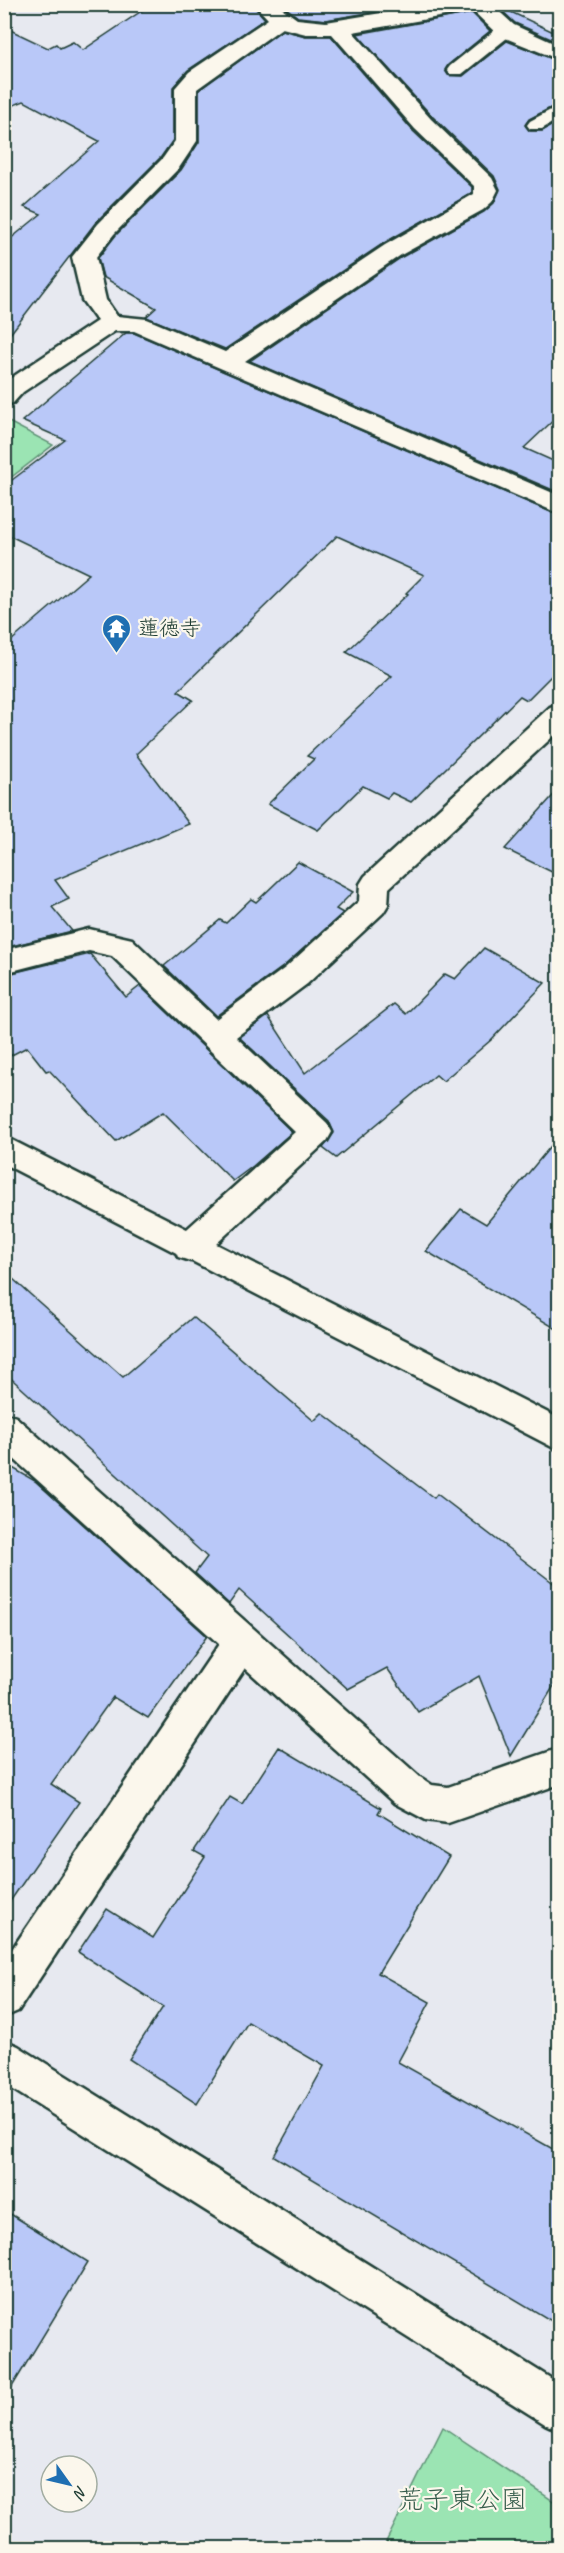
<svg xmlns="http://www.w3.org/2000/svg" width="564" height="2553" font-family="Caveat,'Klee One',sans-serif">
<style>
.green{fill:#9be4b3;stroke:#5d9074;stroke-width:1.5}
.building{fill:#b9c8f8;stroke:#1f3d34;stroke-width:1.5}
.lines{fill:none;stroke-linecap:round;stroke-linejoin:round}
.service-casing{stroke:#1f3d34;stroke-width:5}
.minor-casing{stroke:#1f3d34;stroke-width:5}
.tertiary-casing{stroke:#1f3d34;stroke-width:5}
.service{fill:#fbf7ec;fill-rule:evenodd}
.minor{fill:#fbf7ec;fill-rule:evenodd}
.tertiary{fill:#fbf7ec;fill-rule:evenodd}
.labels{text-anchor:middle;stroke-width:4.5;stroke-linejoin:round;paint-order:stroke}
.poi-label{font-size:21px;fill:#1f3d34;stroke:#fbf7ec;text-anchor:start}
.near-park-label{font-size:26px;fill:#385e4d;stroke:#fbf7ec}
</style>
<rect width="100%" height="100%" fill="#e7e9f0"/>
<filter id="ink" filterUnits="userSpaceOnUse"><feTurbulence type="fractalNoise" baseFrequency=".0167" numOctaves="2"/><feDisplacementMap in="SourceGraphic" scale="12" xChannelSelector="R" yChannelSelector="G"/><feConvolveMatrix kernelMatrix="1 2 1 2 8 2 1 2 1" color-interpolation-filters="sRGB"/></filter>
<g filter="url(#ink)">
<g class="green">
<polygon points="5,420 53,445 5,482"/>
<polygon points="443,2427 559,2505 559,2548 383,2548"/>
</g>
<g class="building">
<polygon points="152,4 252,4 265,19 188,70 173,87 173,140 161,157 96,222 4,342 4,244 41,214 24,207 99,141 24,101 4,109 4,27 48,48 56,44 60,48 73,42 83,50"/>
<polygon points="281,4 420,4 326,20 298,17"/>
<polygon points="496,5 560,35 560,43 515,23"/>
<polygon points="472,13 490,31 448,65 445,70 448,75 463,76 507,41 560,62 560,103 529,119 525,125 530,131 542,131 560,121 560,414 524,448 560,464 560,493 250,361 402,257 484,212 494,203 500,189 494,176 433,117 357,34"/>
<polygon points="282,30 306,36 331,36 413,131 472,187 472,193 384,243 225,349 146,317 156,308 103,277 98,258 116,235 181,170 199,142 199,90"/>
<polygon points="126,333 134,333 560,516 560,667 527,700 520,696 411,802 392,793 387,798 363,786 318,830 268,804 314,759 307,756 392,676 346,652 408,594 406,593 424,575 337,536 178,691 193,700 136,754 189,824 55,880 69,899 52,907 72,931 4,948 4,647 89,574 4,533 4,486 65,440 22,421"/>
<polygon points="560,788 560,876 505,849"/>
<polygon points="298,862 353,892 336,909 343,913 284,966 216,1016 164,966 220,920 226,923 251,899 256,902"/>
<polygon points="484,948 545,983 491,1040 443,1081 436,1075 336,1158 323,1148 334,1133 329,1121 239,1037 268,1016 305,1073 394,1004 406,1014 445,974 455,979"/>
<polygon points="90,954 126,997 140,986 292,1132 253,1166 233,1181 163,1112 116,1141 49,1070 46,1071 27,1047 4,1059 4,975"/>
<polygon points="560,1135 560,1331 426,1251 461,1209 486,1224"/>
<polygon points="4,1271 123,1377 193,1317 314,1421 322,1413 434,1498 437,1494 560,1588 560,1676 511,1756 479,1676 418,1712 387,1668 348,1689 239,1590 229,1604 195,1573 207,1557 4,1372"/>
<polygon points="4,1463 35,1481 207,1636 148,1718 113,1697 51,1784 79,1802 4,1910"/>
<polygon points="279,1747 381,1808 378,1813 449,1857 378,1973 430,2002 398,2062 560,2153 560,2326 274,2156 324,2066 248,2022 197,2104 129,2059 163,2007 78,1952 107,1909 153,1938 205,1857 194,1851 230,1797 242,1804"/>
<polygon points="4,2210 88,2262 4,2400"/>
</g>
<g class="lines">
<defs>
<g id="service">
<polygon points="506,25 515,30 512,34 462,74 450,74 447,70 450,66 500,26"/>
<polygon points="560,105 560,118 542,129 530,129 527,125 530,121"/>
</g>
<g id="minor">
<path d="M254,4H276L297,19L326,22L437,4H491L514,25L560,46V60L498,35L473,11L353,32L431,119L492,178L498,190L492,202L483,210L401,255L245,361L560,496V514L134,331H115L23,392L13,403L4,405L5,382L97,321L82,300L72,257L98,224L163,158L175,141V88L189,72L268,19ZM282,28L306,34H332L415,129L474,186V194L385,245L225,352L147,319L117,316L106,300L96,257L114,234L179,168L197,141V89Z"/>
<polygon points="560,704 560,730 389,888 388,905 383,913 307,984 236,1037 327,1123 332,1132 327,1141 202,1257 190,1261 178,1257 174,1247 178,1237 295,1132 112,956 89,951 4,973 4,950 89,929 132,939 216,1019 285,968 359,901 360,884 365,876 550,707"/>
<polygon points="4,1413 16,1417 420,1777 432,1785 448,1787 560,1748 560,1784 448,1823 426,1820 394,1803 245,1668 18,2011 4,2017 4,1961 219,1644 4,1450"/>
</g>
<g id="tertiary">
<polygon points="4,1136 560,1419 560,1451 4,1164"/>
<polygon points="4,2040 18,2046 560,2384 560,2431 545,2424 4,2084"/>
</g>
</defs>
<use href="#service" class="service-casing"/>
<use href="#minor" class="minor-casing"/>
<use href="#tertiary" class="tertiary-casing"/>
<use href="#service" class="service"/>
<use href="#minor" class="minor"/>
<use href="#tertiary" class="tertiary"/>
</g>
</g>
<defs>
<symbol id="temple-pin" viewBox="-11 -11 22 30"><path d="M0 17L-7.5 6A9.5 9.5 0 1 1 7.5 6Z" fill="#1f6fb2" stroke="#fbf7ec"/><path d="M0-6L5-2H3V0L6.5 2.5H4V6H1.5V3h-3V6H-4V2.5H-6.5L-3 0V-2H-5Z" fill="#fff"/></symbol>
</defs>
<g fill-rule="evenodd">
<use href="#temple-pin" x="100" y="612" width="33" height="45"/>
</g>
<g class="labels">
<g class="poi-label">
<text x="138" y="635">蓮徳寺</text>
</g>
<g class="near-park-label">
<text x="462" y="2508">荒子東公園</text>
</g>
</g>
<rect width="564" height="2553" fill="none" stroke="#fbf7ec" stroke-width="24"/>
<rect x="12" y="12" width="540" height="2529" fill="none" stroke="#1f3d34" stroke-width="2" filter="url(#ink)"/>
<g transform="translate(69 2484) rotate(124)"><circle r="28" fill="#fbf7ec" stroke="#a3ada2" stroke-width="1.5"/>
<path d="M0-4.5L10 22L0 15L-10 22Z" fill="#1f6fb2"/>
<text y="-9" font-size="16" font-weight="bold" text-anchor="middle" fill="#1f3d34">N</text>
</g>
</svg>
